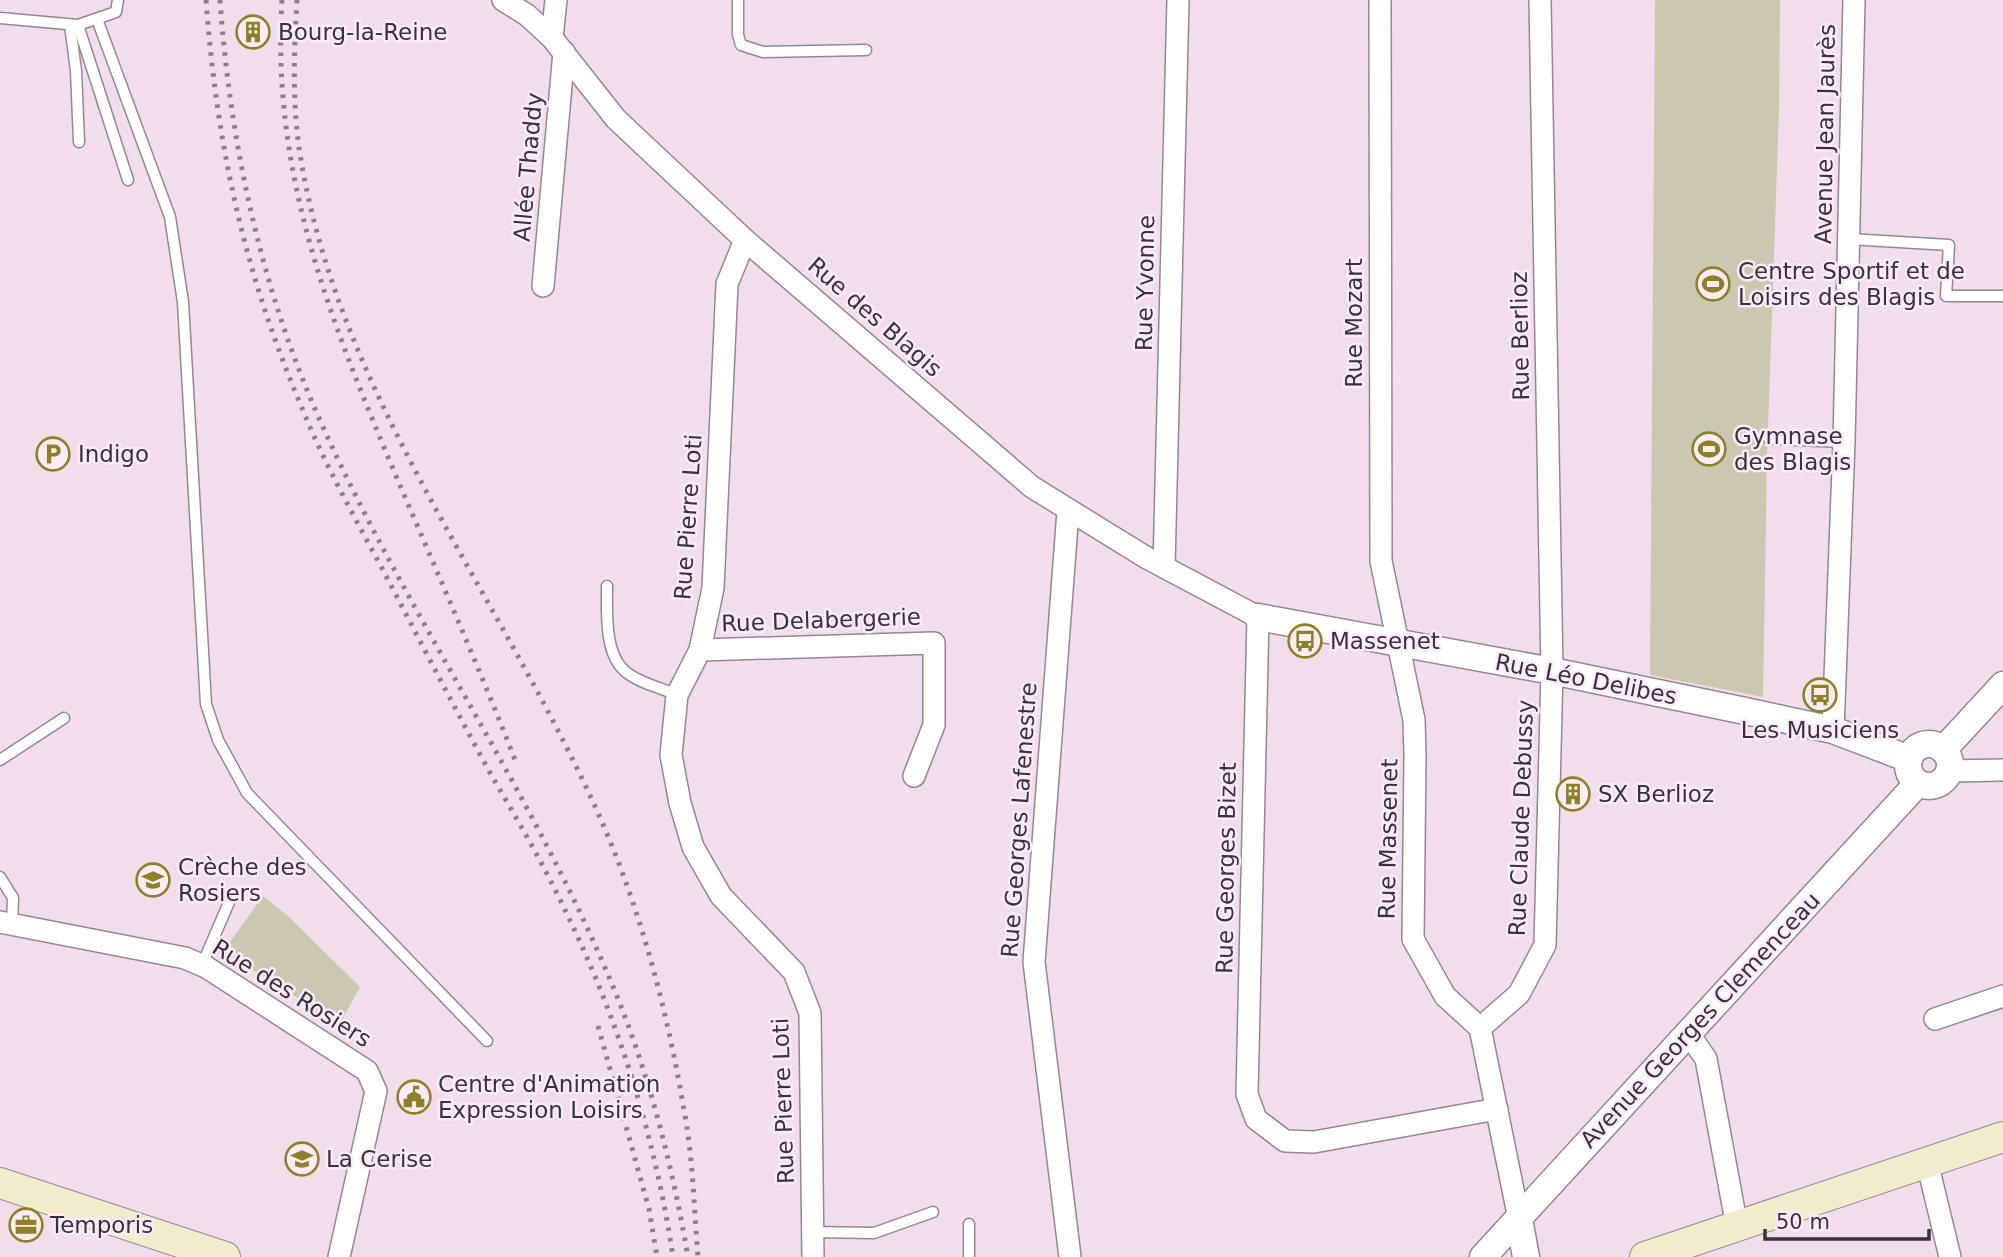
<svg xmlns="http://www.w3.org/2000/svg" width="2003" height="1257" font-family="'DejaVu Sans',sans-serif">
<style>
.green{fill:#cac8b0}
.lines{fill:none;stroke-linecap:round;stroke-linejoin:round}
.service-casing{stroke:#978692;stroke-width:13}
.minor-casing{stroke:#978692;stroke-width:24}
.tertiary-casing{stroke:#978692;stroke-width:29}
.secondary-casing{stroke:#978692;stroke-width:32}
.service{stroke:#fff;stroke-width:10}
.minor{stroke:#fff;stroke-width:21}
.tertiary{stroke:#fff;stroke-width:26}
.secondary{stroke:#f1eccd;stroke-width:30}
.rail{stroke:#8c8088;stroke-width:5;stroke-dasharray:3.5 7;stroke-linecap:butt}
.labels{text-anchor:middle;stroke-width:5;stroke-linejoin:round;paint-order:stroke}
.poi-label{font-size:23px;fill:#393237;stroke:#feebf8;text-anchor:start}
.street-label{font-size:23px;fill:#393237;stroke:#feebf8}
</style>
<rect width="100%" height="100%" fill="#f1deeb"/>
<g class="green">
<polygon points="1655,0 1780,0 1779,110 1767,458 1763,697 1650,675"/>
<polygon points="263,896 289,917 360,987 339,1026 314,1008 250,968 228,945"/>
</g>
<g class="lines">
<defs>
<g id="service">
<polyline points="738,0 738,35 741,45 763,52 866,50"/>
<polyline points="0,18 78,25 116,12 118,0"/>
<polyline points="97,19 170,217 183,302 206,704 218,740 247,793 487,1041"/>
<polyline points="70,25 76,71 79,142"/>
<polyline points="78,25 128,180"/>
<polyline points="1849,239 1949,245 1946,296 2003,296"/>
<polyline points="1769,439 1844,442"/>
<path d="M607,586C607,611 604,655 626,672C639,683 662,688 677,695"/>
<polyline points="0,760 64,718"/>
<polyline points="0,877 13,898 12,924"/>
<polyline points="202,965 233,893"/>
<polyline points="969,1224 969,1257"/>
<polyline points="813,1232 874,1233 933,1212"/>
</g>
<g id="minor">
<polyline points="503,0 527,15 552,38 616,119 745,240 1032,487 1147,558 1258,617 1247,1094 1256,1119 1285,1141 1314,1142 1497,1109"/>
<polyline points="1380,0 1381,561 1414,720 1415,755 1413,939 1445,996 1480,1028 1519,1219"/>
<polyline points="552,38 556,0"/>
<polyline points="745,240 727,284 713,588 700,650 677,695 671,755 680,803 693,847 721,896 794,972 810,1013 813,1257"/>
<polyline points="543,286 564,52"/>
<polyline points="1068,511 1034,962 1070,1257"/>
<polyline points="1164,567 1178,0"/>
<polyline points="700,650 934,643 934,725 914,776"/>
<polyline points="1833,730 1844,442 1854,0"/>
<polyline points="1949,771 2003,770"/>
<polyline points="0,922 185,958 206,967 367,1071 376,1091 339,1257"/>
<polyline points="1935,1019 2003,996"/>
<polyline points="1480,1028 1519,994 1545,945 1552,671 1540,0"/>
<polyline points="1689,1034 1706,1059 1737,1227"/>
<polyline points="1927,1162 1950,1257"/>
</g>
<g id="tertiary">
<polyline points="1258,617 1552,671 1750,712 1833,730 1909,759"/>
<circle cx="1929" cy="765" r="21"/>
<polyline points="1943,750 2003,685"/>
<polyline points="1519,1219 1526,1257"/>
<polyline points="1483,1257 1918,783"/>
</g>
<g id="secondary">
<polyline points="0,1183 225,1257"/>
<polyline points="1645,1257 2003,1137"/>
</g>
</defs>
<use href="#service" class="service-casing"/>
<use href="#minor" class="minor-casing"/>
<use href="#tertiary" class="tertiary-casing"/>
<use href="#secondary" class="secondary-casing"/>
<use href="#service" class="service"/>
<use href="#minor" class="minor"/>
<use href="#tertiary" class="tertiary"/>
<use href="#secondary" class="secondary"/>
<g class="rail">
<path d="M206,0C217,147 244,272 302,408C325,465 355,518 384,572C419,639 453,705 489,771C515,816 542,861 564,908C618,1018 655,1136 673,1257"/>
<path d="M220,0C230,140 259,279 315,409C399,602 523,776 606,970C646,1062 671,1158 688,1257"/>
<path d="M282,0C271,174 330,319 396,476C437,572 479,667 517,765"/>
<path d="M297,0C294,51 292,104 300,154C339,397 500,594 598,813C640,907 667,1009 684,1110C693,1158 694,1208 698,1257"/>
<polyline points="598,1026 649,1209 657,1257"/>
</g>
</g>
<defs>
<symbol id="building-ring" viewBox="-11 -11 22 22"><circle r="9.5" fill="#feebf8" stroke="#8d8128" stroke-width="1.5"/><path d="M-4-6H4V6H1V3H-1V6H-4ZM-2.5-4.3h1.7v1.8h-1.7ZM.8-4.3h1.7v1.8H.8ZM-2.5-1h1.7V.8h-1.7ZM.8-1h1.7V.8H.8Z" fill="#8d8128"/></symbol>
<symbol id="stadium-ring" viewBox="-11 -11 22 22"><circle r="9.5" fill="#feebf8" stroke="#8d8128" stroke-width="1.5"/><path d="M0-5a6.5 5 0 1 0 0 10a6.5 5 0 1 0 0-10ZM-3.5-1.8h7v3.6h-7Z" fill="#8d8128"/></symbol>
<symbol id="parking-ring" viewBox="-11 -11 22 22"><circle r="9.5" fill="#feebf8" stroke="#8d8128" stroke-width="1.5"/><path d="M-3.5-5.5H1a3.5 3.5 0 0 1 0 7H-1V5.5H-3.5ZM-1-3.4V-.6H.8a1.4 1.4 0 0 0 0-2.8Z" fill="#8d8128"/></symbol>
<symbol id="bus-ring" viewBox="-11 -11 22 22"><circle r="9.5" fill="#feebf8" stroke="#8d8128" stroke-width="1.5"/><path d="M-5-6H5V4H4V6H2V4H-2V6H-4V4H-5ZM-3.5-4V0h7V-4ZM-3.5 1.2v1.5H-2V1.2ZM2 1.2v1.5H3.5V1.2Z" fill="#8d8128"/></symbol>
<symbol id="school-ring" viewBox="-11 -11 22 22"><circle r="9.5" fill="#feebf8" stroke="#8d8128" stroke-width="1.5"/><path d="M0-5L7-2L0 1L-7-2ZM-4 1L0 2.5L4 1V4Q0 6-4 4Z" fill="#8d8128"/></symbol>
<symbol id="civic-ring" viewBox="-11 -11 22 22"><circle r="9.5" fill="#feebf8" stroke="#8d8128" stroke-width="1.5"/><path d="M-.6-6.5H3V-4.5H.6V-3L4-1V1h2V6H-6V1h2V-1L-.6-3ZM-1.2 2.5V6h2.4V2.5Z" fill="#8d8128"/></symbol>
<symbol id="office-ring" viewBox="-11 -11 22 22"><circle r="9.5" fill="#feebf8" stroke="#8d8128" stroke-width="1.5"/><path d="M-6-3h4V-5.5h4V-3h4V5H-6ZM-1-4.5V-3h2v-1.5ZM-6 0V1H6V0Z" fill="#8d8128"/></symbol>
</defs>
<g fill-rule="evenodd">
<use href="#building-ring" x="234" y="13" width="38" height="38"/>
<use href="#stadium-ring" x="1694" y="265" width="38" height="38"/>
<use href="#stadium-ring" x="1690" y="430" width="38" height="38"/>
<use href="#parking-ring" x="34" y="435" width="38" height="38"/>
<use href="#bus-ring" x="1286" y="622" width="38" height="38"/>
<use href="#bus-ring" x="1801" y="676" width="38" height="38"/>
<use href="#building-ring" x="1554" y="775" width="38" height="38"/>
<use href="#school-ring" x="134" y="861" width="38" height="38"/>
<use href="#civic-ring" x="395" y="1078" width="38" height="38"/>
<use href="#school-ring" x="283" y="1140" width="38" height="38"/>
<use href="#office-ring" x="7" y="1206" width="38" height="38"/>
</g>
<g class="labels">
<g class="poi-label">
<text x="278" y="40">Bourg-la-Reine</text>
<text x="1738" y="279">Centre Sportif et de<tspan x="1738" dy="26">Loisirs des Blagis</tspan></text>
<text x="1734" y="444">Gymnase<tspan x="1734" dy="26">des Blagis</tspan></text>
<text x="78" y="462">Indigo</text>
<text x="1330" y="649">Massenet</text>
<text x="1820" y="738" text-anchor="middle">Les Musiciens</text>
<text x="1598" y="802">SX Berlioz</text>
<text x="178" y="875">Crèche des<tspan x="178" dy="26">Rosiers</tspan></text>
<text x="438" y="1092">Centre d'Animation<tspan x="438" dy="26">Expression Loisirs</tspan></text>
<text x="326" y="1167">La Cerise</text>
<text x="50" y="1233">Temporis</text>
</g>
<g class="street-label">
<text transform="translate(1825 134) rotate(-89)" y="8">Avenue Jean Jaurès</text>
<text transform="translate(528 167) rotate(-85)" y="8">Allée Thaddy</text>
<text transform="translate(1145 283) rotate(-89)" y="8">Rue Yvonne</text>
<text transform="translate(875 317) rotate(41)" y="8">Rue des Blagis</text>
<text transform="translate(1354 323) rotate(-90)" y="8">Rue Mozart</text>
<text transform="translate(1520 336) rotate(-91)" y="8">Rue Berlioz</text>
<text transform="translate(688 517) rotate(-86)" y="8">Rue Pierre Loti</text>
<text transform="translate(821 620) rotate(-2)" y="8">Rue Delabergerie</text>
<text transform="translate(1586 679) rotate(11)" y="8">Rue Léo Delibes</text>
<text transform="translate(1521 818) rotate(-88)" y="8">Rue Claude Debussy</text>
<text transform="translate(1019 820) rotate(-86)" y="8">Rue Georges Lafenestre</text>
<text transform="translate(1388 839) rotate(-89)" y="8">Rue Massenet</text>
<text transform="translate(1226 868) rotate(-89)" y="8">Rue Georges Bizet</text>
<text transform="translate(292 993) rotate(32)" y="8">Rue des Rosiers</text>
<text transform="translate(1700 1020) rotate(-47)" y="8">Avenue Georges Clemenceau</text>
<text transform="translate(783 1101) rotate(-92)" y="8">Rue Pierre Loti</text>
</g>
</g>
<path d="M1765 1229v10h164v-10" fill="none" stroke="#393237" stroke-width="3.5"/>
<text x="1776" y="1229" font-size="21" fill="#393237" stroke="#feebf8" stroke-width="5" paint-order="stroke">50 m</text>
</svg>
